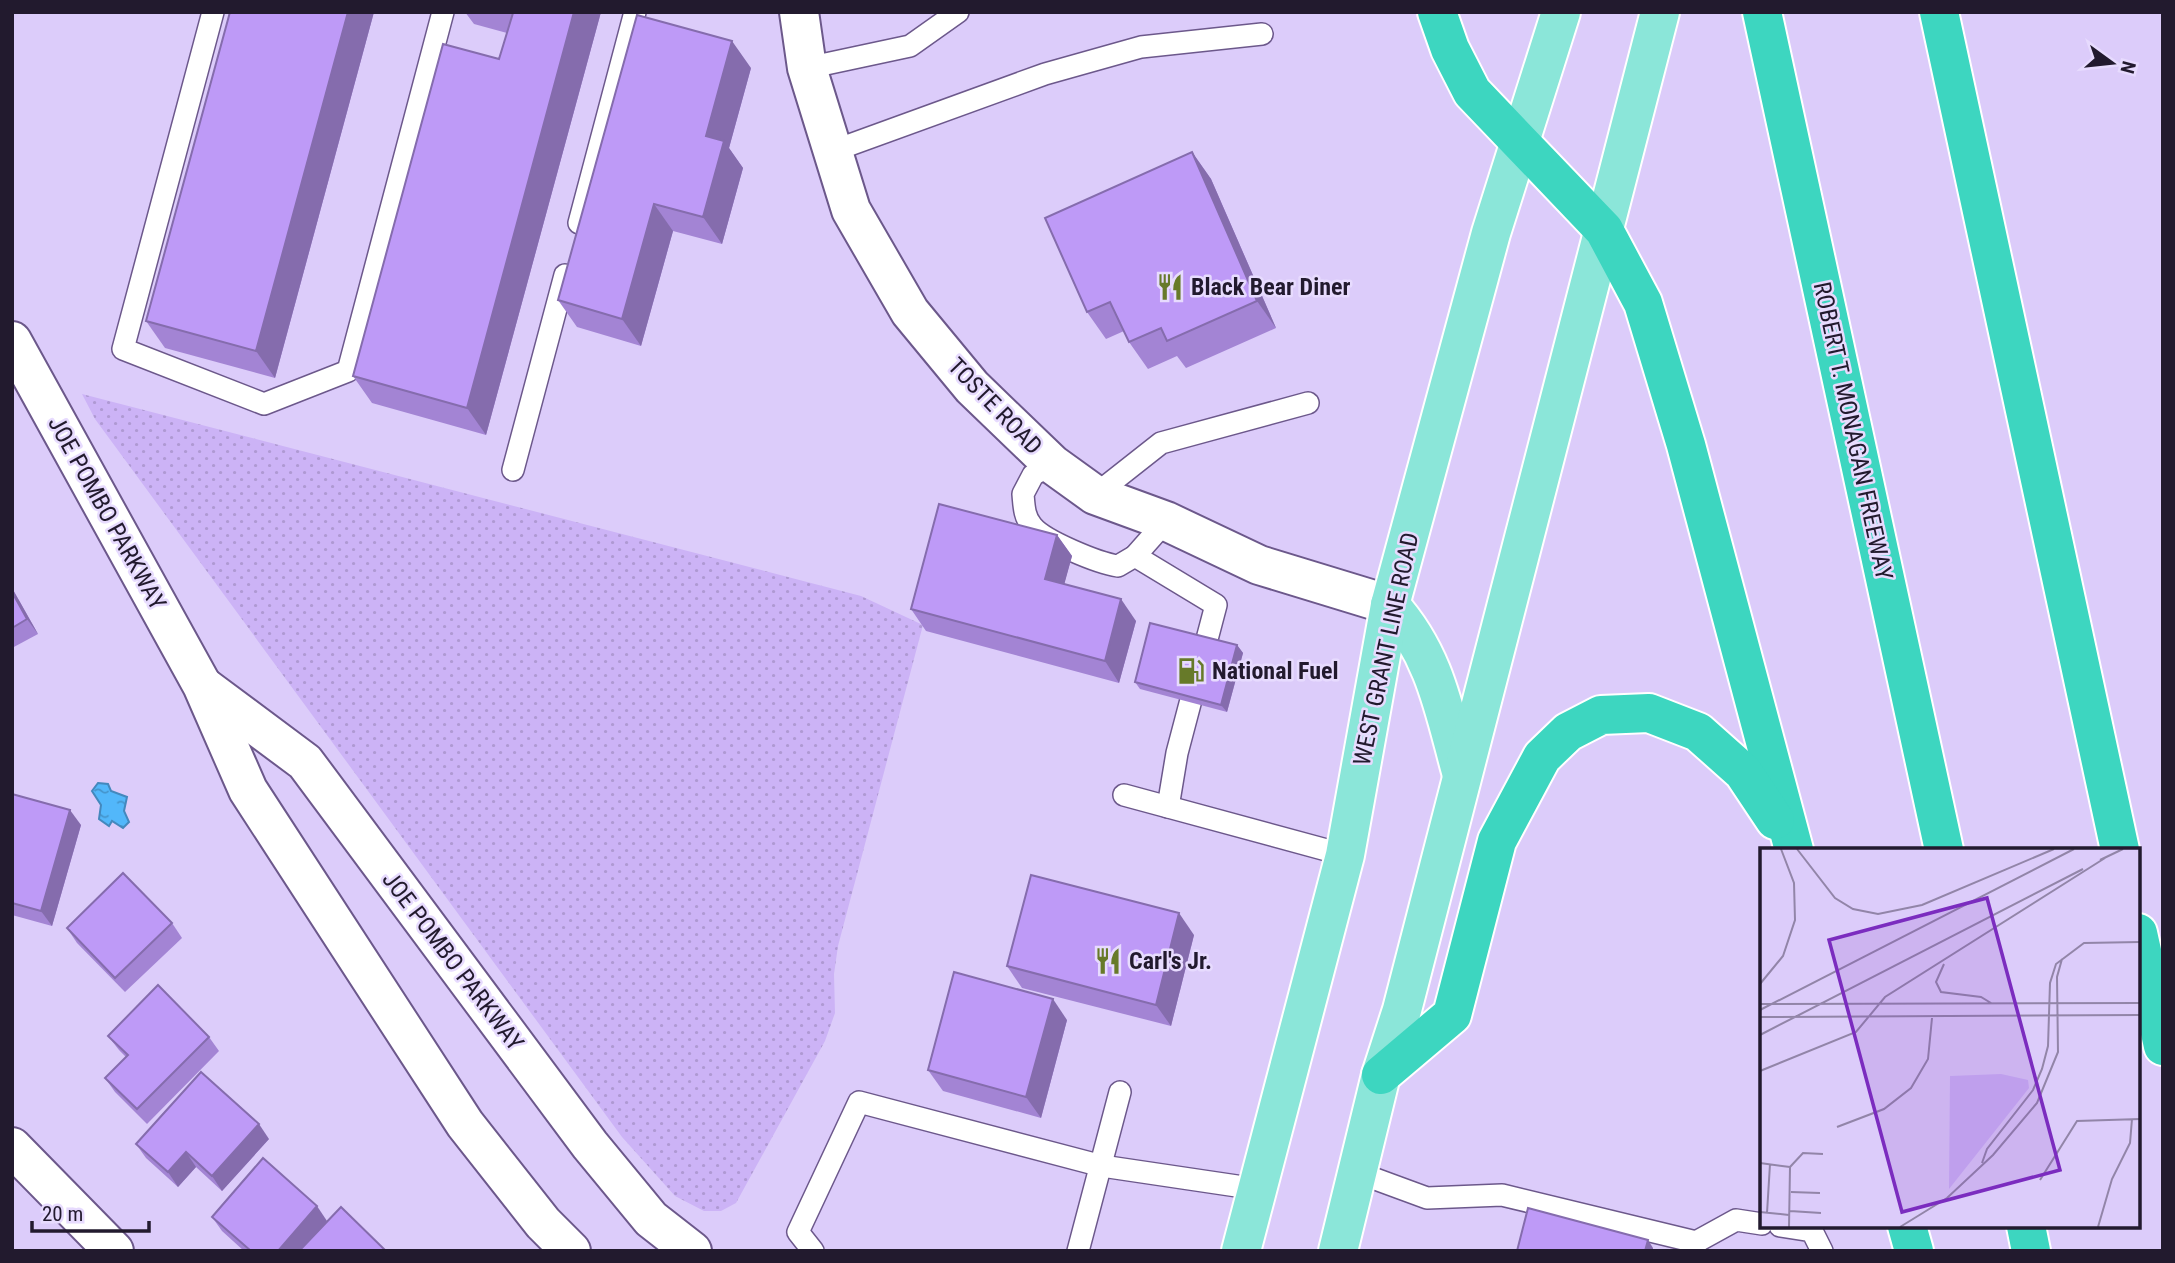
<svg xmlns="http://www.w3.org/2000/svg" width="2175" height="1263" font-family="'Roboto Condensed',sans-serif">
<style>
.grass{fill:url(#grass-dots)}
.water{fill:url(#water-ripples);stroke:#4488bd;stroke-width:2}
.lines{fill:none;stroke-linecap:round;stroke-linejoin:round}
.service-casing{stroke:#6c588b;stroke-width:24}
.minor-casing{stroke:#6c588b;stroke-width:42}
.primary-casing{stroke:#fff;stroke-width:42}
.motorway-casing{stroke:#fff;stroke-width:42}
.service{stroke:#fff;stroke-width:21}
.minor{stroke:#fff;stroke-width:38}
.primary{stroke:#8be6d9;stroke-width:38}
.motorway{stroke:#3dd6c0;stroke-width:38}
.wall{fill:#a384d4}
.shaded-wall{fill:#856cad}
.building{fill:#be9af7;stroke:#856cad;stroke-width:2}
.labels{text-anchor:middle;stroke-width:5;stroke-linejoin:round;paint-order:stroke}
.poi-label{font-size:24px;font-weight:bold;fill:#221a2e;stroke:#e7dbfe;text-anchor:start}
.street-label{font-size:24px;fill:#221a2e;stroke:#e7dbfe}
.inset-road{fill:none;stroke:#9285a8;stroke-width:2}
.view{fill:#7b2cbf;fill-opacity:0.15;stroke:#7b2cbf;stroke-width:3.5}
.inset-edge{fill:none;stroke:#221a2e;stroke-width:3.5}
</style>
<defs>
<pattern id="grass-dots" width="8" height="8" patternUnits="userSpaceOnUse" patternTransform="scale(1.75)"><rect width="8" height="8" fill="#ccb3f6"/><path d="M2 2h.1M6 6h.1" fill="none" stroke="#af99d3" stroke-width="1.8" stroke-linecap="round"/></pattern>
<pattern id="water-ripples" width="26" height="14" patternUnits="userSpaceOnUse" patternTransform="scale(1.75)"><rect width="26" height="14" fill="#52b7fa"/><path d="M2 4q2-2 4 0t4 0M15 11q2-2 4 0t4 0" fill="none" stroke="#4494cb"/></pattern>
</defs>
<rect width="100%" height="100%" fill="#dcccfa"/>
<polygon class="grass" points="82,394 861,596 923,625 838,946 834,974 835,1013 825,1041 736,1203 721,1211 704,1211 675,1196 622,1137 95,419"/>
<polygon class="water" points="98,783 108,784 111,791 127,797 124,811 129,822 123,828 112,821 109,826 99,819 101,805 92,791"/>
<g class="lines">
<defs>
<g id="service">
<polyline points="213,12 123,349 264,404 348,371 443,12"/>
<polyline points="807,68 910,46 958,12"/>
<polyline points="833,151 1045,74 1141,47 1262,34"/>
<polyline points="579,223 635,12"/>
<path d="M1052,464L1033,475L1023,494C1024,505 1024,517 1032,526C1044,541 1098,563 1118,566L1135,556L1166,521"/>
<polyline points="513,470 565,275"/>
<polyline points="1095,495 1161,443 1308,403"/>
<polyline points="1135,556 1216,605 1177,753 1168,807"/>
<polyline points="1124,795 1345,855"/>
<polyline points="1359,1173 1427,1198 1502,1195 1696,1242 1694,1251"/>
<polyline points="1780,1226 1812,1231 1822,1251"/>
<polyline points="1696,1242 1736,1220 1762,1224"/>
<polyline points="813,1251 798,1232 859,1102 1102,1166 1257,1189"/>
<polyline points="1078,1251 1120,1092"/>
</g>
<g id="minor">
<polyline points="799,12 807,68 851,210 910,312 972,387 1052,464 1095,495 1166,521 1259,565 1390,605"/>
<polyline points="12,341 202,685 248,790 465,1124 543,1223 571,1251"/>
<polyline points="203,686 305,762 590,1145 651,1219 692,1251"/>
<polyline points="12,1147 114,1251"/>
</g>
<g id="primary">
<path d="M1390,605C1436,656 1444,711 1462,775"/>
<polyline points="1241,1251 1345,855 1390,605 1491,233 1561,12"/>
<polyline points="1338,1251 1381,1075 1402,1010 1660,12"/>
</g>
<g id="motorway">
<polyline points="1437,12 1450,49 1472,92 1604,230 1643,303 1686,445 1794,850"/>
<polyline points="1762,12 1944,850"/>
<polyline points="1939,12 2120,850"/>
<polyline points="2138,933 2163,1046"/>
<polyline points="1381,1075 1452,1015 1497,841 1542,757 1568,732 1601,715 1649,713 1698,732 1743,772 1775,820"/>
<polyline points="1907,1226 1914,1251"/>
<polyline points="2026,1226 2031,1251"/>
</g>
</defs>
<use href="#service" class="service-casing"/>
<use href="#minor" class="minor-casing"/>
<use href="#primary" class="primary-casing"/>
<use href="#motorway" class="motorway-casing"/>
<use href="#service" class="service"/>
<use href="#minor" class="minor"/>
<use href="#primary" class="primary"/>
<use href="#motorway" class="motorway"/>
</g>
<g class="wall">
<polygon points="230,12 374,12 275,378 165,348 146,321"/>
<polygon points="465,12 601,12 486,435 372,403 353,376 499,59 507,33 474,24"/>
<polygon points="751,68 729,148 743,168 722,244 673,231 641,346 577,327 558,300"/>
<polygon points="1192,152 1211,179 1276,328 1186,368 1177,356 1148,369 1129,342 1124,331 1106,339 1087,312"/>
<polygon points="1057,535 1072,556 1064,584 1136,621 1119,683 926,631 911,609"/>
<polygon points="12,588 38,634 12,648"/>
<polygon points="1237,645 1243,653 1227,712 1140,689 1135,682"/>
<polygon points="12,794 81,825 52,926 12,915"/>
<polygon points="172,923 182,938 125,992 77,943 67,928"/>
<polygon points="1194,935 1171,1026 1022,988 1007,966"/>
<polygon points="1067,1020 1041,1118 943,1091 928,1070"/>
<polygon points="108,1036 209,1037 219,1051 147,1124 115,1092 105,1078 126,1057 119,1050"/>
<polygon points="269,1139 222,1191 196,1167 178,1187 146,1158 136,1144"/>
<polygon points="212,1217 327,1221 318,1231 386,1251 244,1251 222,1231"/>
</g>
<g class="shaded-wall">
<polygon points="348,12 374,12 275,378 256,351"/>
<polygon points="574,12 601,12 486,435 467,408"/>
<polygon points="732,41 751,68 729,148 743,168 722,244 703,217 706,136"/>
<polygon points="1192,152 1211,179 1276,328 1257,301"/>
<polygon points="654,204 673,231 641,346 622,319"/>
<polygon points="1057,535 1072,556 1060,600 1045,579"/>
<polygon points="12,588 38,634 27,619 12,592"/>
<polygon points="1121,599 1136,621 1119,683 1105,661"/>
<polygon points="1237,645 1243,653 1227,712 1221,705"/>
<polygon points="70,810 81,825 52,926 41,911"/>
<polygon points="1179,913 1194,935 1171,1026 1156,1005"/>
<polygon points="1053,999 1067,1020 1041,1118 1026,1097"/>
<polygon points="259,1124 269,1139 222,1191 212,1176"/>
<polygon points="186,1152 196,1167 178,1187 168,1172"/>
<polygon points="317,1206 327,1221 301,1251 278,1251"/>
<polygon points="1648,1240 1653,1248 1653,1251 1645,1251"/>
</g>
<g class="building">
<polygon points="230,12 348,12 256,351 146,321"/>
<polygon points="511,12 574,12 467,408 353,376 443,44 499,59 513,13"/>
<polygon points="637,15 732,41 706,136 724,141 703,217 654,204 622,319 558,300"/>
<polygon points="1192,152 1257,301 1167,341 1161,328 1129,342 1110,302 1087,312 1045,218"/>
<polygon points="939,504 1057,535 1045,579 1121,599 1105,661 911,609"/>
<polygon points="12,592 27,619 12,628"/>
<polygon points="1150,623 1237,645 1221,705 1135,682"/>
<polygon points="12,794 70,810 41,911 12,903"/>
<polygon points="123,873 172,923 115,978 67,928"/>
<polygon points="1031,875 1179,913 1156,1005 1007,966"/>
<polygon points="954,972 1053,999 1026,1097 928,1070"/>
<polygon points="158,985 209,1037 137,1109 105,1078 128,1055 108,1036"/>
<polygon points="201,1072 259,1124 212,1176 186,1152 168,1172 136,1144"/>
<polygon points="263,1158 317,1206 278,1251 251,1251 212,1217"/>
<polygon points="341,1207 386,1251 299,1251"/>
<polygon points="1528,1208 1648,1240 1645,1251 1517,1251"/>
</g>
<defs>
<symbol id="restaurant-bare" viewBox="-9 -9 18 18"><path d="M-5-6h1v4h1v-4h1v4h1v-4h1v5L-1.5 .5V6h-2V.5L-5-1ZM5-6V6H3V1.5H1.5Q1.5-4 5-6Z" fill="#677a29" stroke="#e7dbfe" stroke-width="2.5" paint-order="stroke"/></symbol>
<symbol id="fuel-bare" viewBox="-9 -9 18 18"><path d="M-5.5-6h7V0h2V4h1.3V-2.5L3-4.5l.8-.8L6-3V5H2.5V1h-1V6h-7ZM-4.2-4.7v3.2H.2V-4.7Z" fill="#677a29" stroke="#e7dbfe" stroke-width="2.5" paint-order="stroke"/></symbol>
</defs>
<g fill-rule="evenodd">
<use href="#restaurant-bare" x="1151" y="268" width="38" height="38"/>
<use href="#fuel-bare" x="1172" y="652" width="38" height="38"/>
<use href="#restaurant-bare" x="1089" y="942" width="38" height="38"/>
</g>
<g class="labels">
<g class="poi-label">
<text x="1191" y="295">Black Bear Diner</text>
<text x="1212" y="679">National Fuel</text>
<text x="1129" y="969">Carl's Jr.</text>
</g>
<g class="street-label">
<text transform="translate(995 406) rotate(46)" y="8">TOSTE ROAD</text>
<text transform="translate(1853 431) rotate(78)" y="8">ROBERT T. MONAGAN FREEWAY</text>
<text transform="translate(107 513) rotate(61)" y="8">JOE POMBO PARKWAY</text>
<text transform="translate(1386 649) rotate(-78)" y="8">WEST GRANT LINE ROAD</text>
<text transform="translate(453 961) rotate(53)" y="8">JOE POMBO PARKWAY</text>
</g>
</g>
<g transform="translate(1760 848)">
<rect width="380" height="380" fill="#dcccfa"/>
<path d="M241,226L268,232L269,240L189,341L190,228Z" fill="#ccb3f6"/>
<path class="inset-road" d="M37,1L75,50L93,61L118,66L162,57L294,1M340,12L363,1M184,116L176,134L181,144L221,149L231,155M0,136L23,108L35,72L34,35L21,1M0,156L380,155M0,162L314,1M0,169L380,167M0,187L323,21M0,223L96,184L125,149L345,10M77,279L124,261L151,240L168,211L172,170M0,315L30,319M222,315L227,301L273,242L282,221L288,198L290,135L296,116L324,95L380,94M30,319L43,305L63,306M280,332L317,273L380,271M31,344L60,345M30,363L61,365M0,364L29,367M7,365L10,316M29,379L30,319M140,379L187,350L233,307L277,255L298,204L297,129L302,111M338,379L352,331L370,295L372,271"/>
<path class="view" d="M227,50L300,322L142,364L69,92Z"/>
<rect width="380" height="380" class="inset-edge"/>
</g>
<rect width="2175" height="1263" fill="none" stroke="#221a2e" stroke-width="28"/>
<g transform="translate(2112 63) rotate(105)" stroke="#e7dbfe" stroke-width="5" paint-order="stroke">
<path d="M0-5L12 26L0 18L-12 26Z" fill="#221a2e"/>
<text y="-10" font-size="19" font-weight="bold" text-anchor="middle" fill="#221a2e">N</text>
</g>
<path d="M32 1221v10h117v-10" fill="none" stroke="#221a2e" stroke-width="3.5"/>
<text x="42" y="1221" font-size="21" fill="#221a2e" stroke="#e7dbfe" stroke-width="5" paint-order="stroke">20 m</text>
</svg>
